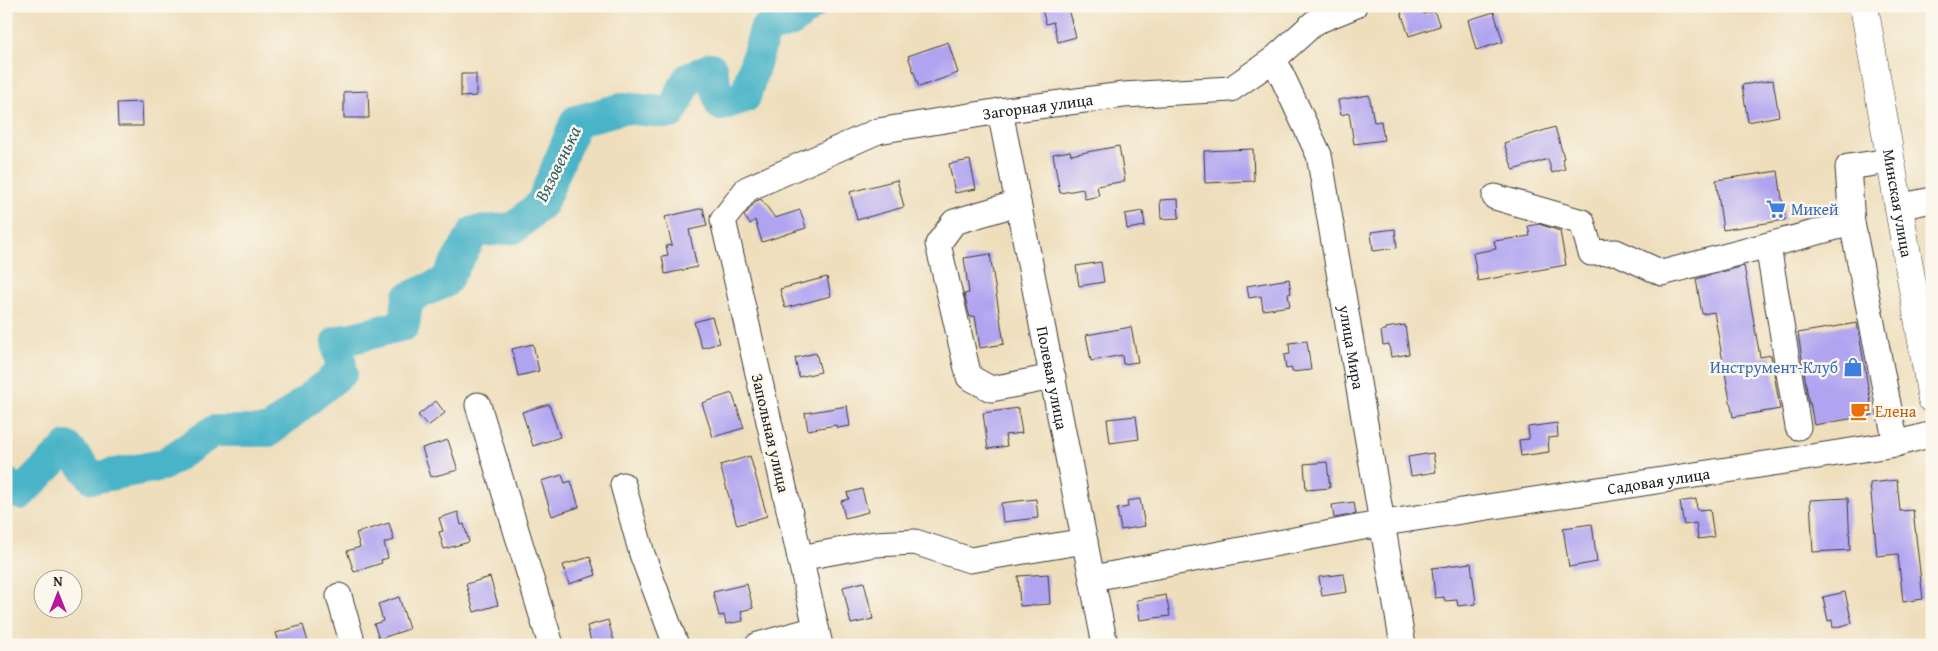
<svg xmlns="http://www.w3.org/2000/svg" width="1938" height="651" font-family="'Gentium Book Plus',serif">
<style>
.water{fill:#49b4c7;stroke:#326872}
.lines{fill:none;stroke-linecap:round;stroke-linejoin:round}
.river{stroke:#49b4c7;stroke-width:32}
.building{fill:#b0a4f0}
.minor-casing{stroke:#3c3934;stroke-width:27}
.major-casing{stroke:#3c3934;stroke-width:29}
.minor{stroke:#fff;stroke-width:25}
.major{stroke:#fff;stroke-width:28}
.labels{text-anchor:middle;stroke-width:5;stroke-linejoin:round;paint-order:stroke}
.street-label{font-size:16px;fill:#1c1c1c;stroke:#fbf7ec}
.shop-label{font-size:16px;fill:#366cbe;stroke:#fbf7ec;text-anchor:start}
.food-label{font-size:16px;fill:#c56008;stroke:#fbf7ec;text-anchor:start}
.water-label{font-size:18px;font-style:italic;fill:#306069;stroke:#fbf7ec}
</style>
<rect width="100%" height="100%" fill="#fbf7ec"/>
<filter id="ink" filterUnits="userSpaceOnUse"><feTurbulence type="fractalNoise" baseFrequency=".02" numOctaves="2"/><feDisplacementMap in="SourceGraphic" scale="10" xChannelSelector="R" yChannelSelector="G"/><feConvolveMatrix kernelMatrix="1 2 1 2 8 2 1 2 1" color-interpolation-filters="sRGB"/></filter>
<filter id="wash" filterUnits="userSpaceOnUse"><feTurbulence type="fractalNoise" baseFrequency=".0096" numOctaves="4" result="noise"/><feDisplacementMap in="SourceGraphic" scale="20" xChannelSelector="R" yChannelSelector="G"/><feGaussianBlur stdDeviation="1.12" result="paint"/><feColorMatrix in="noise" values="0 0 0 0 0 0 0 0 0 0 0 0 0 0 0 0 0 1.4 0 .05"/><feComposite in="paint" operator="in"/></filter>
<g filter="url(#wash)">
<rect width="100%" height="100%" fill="#eedebc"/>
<polygon class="water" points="796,6 820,6 804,20 795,8"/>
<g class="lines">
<polyline class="river" points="6,483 20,494 67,447 93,478 163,465 214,431 269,431 342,372 337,342 404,325 408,298 445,282 474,232 514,228 542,203 576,121 624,108 671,113 688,79 711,68 721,105 745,97 765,30 792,21 810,6"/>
</g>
<g id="blocks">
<g class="building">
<polygon points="1041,6 1067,6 1076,37 1058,42 1053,22 1046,24"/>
<polygon points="1399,6 1421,6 1424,14 1434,11 1440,26 1409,36"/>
<polygon points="1494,12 1503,42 1476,50 1468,20"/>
<polygon points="948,42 958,73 919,87 908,56"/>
<polygon points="461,74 476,74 476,96 461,97"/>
<polygon points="1773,80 1779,116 1748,122 1742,85"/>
<polygon points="368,91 369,118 344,118 344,92"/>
<polygon points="1369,95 1374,122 1381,121 1384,140 1354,144 1349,113 1341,115 1338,100"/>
<polygon points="142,102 143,126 118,126 117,103"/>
<polygon points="1555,127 1564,158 1562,159 1565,169 1552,173 1548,159 1513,170 1504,143"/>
<polygon points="1119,146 1125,181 1097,186 1099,196 1085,199 1083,189 1060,193 1053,154 1070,151 1071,155"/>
<polygon points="1253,149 1254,181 1205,183 1204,151"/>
<polygon points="970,160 976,189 955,193 949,164"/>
<polygon points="1778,171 1785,220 1723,230 1716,180"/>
<polygon points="897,180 904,207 857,220 850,192"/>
<polygon points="761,199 775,218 800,210 806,228 762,242 755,220 750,224 744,216 756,201"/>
<polygon points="1178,199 1179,218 1161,219 1160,200"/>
<polygon points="703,208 707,226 689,230 697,267 665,274 662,256 668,255 666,246 672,245 665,217"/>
<polygon points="1143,211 1145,226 1127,229 1125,214"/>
<polygon points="1539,224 1560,231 1566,265 1478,281 1473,253 1496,249 1494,241 1530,236 1528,226"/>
<polygon points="1395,229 1397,248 1373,251 1371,232"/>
<polygon points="990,254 1004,344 980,348 975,316 970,317 964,294 969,293 964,258"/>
<polygon points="1101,262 1104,282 1079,286 1076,266"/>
<polygon points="1744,266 1760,357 1771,355 1780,409 1733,417 1714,312 1702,314 1696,279"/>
<polygon points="827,277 831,296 785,308 780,289"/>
<polygon points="1289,279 1291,293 1288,294 1290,306 1263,310 1261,296 1249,298 1247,286"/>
<polygon points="712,317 720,343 702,348 694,322"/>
<polygon points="1857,323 1873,415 1814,425 1810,403 1809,404 1798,333"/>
<polygon points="1405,325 1409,354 1391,357 1389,344 1383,345 1381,331 1386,330 1386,328"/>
<polygon points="1131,327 1138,362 1123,364 1122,355 1091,361 1086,335"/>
<polygon points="1307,341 1311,370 1292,372 1292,368 1286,369 1284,355 1290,354 1289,343"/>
<polygon points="533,344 539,371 518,376 512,349"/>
<polygon points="816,353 821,372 799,377 795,358"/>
<polygon points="732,393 744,428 713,437 702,403"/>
<polygon points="436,401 445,413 428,426 418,415"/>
<polygon points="549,404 560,437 533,446 522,412"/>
<polygon points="847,406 850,426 837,428 836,425 808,430 805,413"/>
<polygon points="1018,408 1022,433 1005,435 1007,446 988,449 983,413"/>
<polygon points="1136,416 1139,439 1110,443 1107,419"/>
<polygon points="1557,423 1558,437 1548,438 1549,452 1521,456 1519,440 1529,439 1528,427"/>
<polygon points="448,440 458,470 431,477 422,448"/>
<polygon points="1433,453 1436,472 1411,476 1408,457"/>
<polygon points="750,456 767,516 737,525 720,465"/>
<polygon points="1327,462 1330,488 1306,490 1304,464"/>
<polygon points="562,475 565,483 571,481 579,507 552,516 541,481"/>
<polygon points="1897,480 1900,511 1913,510 1923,599 1903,602 1898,554 1877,556 1870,483"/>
<polygon points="862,489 868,512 845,518 841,501 849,499 847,493"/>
<polygon points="1848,498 1850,550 1813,552 1810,500"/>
<polygon points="1036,499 1038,518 1003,522 1001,503"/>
<polygon points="1140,499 1145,526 1121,530 1117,509 1128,507 1127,501"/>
<polygon points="1696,499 1697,510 1710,509 1714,537 1698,539 1696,523 1684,525 1680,502"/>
<polygon points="1354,502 1356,514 1334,518 1332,505"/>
<polygon points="458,512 461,525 464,524 469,542 444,549 439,532 443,531 439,518"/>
<polygon points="389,523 394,540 384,543 388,558 381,560 382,563 354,572 347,551 360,547 356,533"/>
<polygon points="1592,524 1597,562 1569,567 1563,528"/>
<polygon points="590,557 596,575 569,584 563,565"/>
<polygon points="1471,563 1476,604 1458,606 1457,600 1445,601 1444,597 1435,598 1432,568"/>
<polygon points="1048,574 1050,604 1020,606 1018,576"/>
<polygon points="1344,574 1347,592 1322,596 1319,577"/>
<polygon points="490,577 498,605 474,612 466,584"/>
<polygon points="864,582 873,619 851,624 843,587"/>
<polygon points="747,584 753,608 741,611 743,621 726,624 724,615 719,616 713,592"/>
<polygon points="1845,592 1852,623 1833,628 1832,620 1828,621 1823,597"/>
<polygon points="1166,595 1170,616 1140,620 1137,600"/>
<polygon points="399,597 409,629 379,639 374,624 383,621 378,604"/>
<polygon points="608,620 615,645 592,645 587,626"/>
<polygon points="303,625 309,645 280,645 276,633"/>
</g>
</g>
</g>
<g filter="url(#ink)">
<use href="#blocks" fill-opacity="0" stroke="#3c3934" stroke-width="1"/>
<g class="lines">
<defs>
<g id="minor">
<path id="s1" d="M1274,59L1319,155L1403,645"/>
<path id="s2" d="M1000,111L1105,645"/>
<polyline points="1495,197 1582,222 1591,253 1616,252 1662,273 1852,223 1848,167 1890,161"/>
<polyline points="1018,203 954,222 938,244 969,377 991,389 1053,377"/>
<polyline points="1898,207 1932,200"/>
<polyline points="1852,223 1896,444"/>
<polyline points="1768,246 1798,427"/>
<polyline points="478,405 551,645"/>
<polyline points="623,485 642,554 676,645"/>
<polyline points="800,558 875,544 915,542 970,560 1085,541"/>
<path id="s3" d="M1093,578L1384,523L1857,450L1896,444L1932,434"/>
<polyline points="339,596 353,645"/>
<polyline points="758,645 816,629"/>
<path id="s4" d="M820,645L723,220L747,189L878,131L1000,111L1123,95L1231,89L1274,59L1315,22L1354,6"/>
</g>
<g id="major">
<path id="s5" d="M1864,6L1932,399"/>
</g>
</defs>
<use href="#minor" class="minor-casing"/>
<use href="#major" class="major-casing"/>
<use href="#minor" class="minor"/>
<use href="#major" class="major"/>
</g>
</g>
<defs>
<symbol id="supermarket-bare" viewBox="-9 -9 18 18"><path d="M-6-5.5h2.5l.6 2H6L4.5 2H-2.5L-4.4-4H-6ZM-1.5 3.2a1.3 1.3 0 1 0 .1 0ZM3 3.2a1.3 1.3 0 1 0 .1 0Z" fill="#3f7fe0" stroke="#fbf7ec" stroke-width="2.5" paint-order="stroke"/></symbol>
<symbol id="shop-bare" viewBox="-9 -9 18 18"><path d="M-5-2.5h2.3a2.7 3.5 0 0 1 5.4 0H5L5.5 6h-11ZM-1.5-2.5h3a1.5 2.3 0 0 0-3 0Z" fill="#3f7fe0" stroke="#fbf7ec" stroke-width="2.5" paint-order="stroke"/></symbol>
<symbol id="cafe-bare" viewBox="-9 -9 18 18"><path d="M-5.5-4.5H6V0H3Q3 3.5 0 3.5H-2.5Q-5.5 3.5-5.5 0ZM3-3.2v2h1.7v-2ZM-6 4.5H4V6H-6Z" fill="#e8710a" stroke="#fbf7ec" stroke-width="2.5" paint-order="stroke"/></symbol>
</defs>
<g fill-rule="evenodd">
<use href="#supermarket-bare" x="1762" y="195" width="28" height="28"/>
<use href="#shop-bare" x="1839" y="353" width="28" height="28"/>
<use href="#cafe-bare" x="1846" y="397" width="28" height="28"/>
</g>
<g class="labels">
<g class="street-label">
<text dy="6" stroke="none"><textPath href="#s4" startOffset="780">Загорная улица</textPath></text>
<text dy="6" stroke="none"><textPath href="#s5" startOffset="200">Минская улица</textPath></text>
<text dy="6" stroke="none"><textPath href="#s1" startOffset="301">улица Мира</textPath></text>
<text dy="6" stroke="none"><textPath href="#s2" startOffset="272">Полевая улица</textPath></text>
<text transform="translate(771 433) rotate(77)" y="6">Запольная улица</text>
<text dy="6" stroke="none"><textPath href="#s3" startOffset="574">Садовая улица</textPath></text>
</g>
<g class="shop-label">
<text x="1791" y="215">Микей</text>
<text x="1838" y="373" text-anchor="end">Инструмент-Клуб</text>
</g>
<g class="food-label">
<text x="1875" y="417">Елена</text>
</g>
<g class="water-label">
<text transform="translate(558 164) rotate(-64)" y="6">Вязовенька</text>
</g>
</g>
<rect width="1938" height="651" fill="none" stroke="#fbf7ec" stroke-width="25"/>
<g transform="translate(58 594)"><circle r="24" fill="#fbf7ec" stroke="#a29f99"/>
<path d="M0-4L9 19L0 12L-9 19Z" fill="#b5179e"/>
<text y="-8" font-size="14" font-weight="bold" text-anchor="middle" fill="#1c1c1c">N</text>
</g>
</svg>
